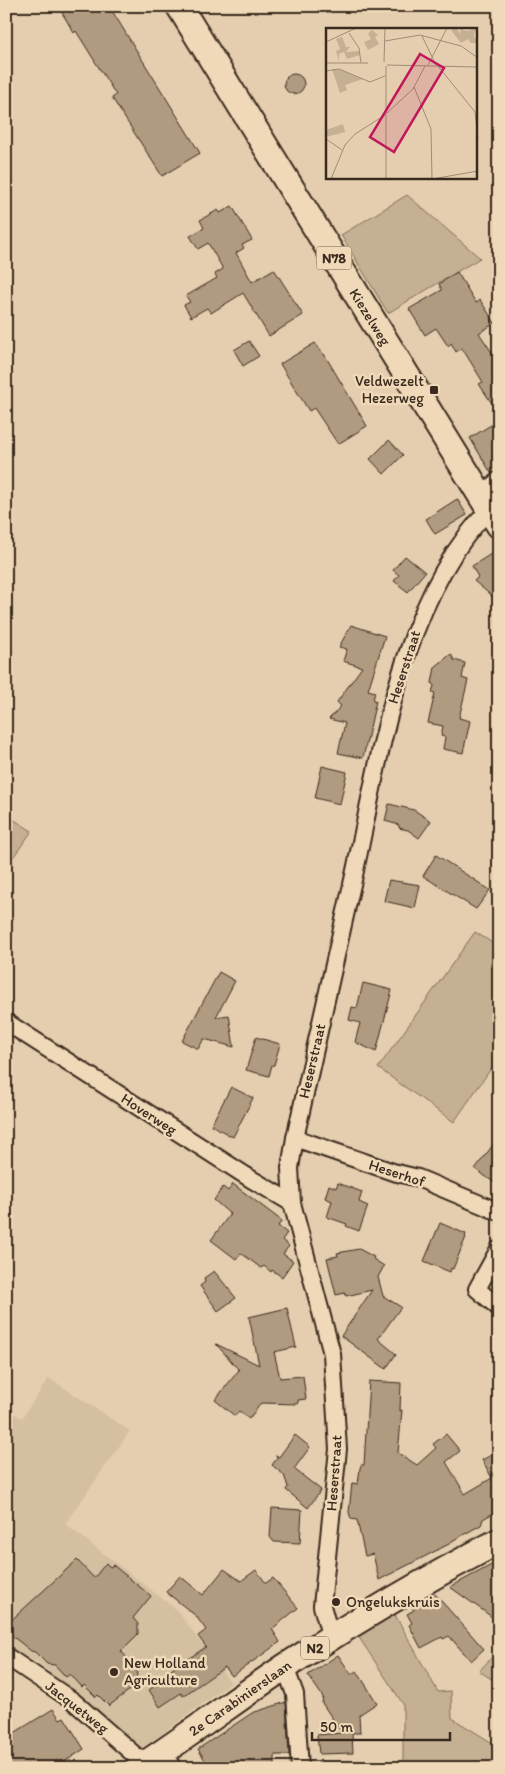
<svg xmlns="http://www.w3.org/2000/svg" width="505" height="1774" font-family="Itim,sans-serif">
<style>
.built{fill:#d4bfa1}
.green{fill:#c5b094;stroke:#806d59}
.building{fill:#b09b81;stroke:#3b2a1e}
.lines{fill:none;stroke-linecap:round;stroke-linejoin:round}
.minor-casing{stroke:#3b2a1e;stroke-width:20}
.primary-casing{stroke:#3b2a1e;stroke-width:29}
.minor{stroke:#efd9b8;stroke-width:16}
.primary{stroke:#efd9b8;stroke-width:25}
.poi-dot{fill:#3b2a1e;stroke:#efd9b8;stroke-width:2}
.labels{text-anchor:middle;stroke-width:5;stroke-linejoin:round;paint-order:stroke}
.shield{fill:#efd9b8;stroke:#715e4c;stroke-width:1}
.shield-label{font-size:14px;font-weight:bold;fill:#3b2a1e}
.street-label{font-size:15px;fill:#3b2a1e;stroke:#efd9b8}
.poi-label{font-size:15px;fill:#3b2a1e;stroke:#efd9b8;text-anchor:start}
.inset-road{fill:none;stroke:#a08c75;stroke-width:1}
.view{fill:#c2185b;fill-opacity:0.15;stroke:#c2185b;stroke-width:2.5}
.inset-edge{fill:none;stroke:#3b2a1e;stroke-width:2.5}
</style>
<rect width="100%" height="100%" fill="#e4ceaf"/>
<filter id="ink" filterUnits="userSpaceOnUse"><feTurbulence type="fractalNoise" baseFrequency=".02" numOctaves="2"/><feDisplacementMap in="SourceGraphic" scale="10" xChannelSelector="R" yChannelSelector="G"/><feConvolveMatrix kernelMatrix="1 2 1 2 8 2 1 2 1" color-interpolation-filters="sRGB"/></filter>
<g filter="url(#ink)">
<polygon class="built" points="49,1378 130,1431 65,1524 176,1609 231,1683 140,1750 37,1662 6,1650 6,1409 22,1418"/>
<g class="green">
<polygon points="407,195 480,258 388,313 341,235"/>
<polygon points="6,815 32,831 6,867"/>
<polygon points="475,932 499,947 499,1057 454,1122 378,1068"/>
<polygon points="394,1613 438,1692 451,1691 452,1718 499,1747 499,1768 403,1768 403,1704 358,1636"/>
<polygon points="499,1650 499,1684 479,1671"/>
</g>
<g class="building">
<polygon points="58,6 109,6 200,153 162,176 112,98 116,95 76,31 74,33"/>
<circle cx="294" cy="84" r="10"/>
<polygon points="232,206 252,240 242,245 244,248 236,253 252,282 274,269 303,315 269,336 243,293 211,313 207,308 191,317 184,305 190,302 186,296 217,278 215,274 223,269 208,243 198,249 190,236 204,228 200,220 218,210 220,213"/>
<polygon points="457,272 476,303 480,300 495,323 479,333 499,363 499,414 479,384 483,382 462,348 456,352 451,343 448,346 436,328 425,335 409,309 442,290 439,284"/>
<polygon points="249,341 259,356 243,366 234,350"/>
<polygon points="315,343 323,354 324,354 367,426 338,444 314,408 309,411 280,364"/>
<polygon points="499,420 499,470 491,473 470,438"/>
<polygon points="389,440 403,455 384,474 370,459"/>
<polygon points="457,499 467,515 435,534 426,519"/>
<polygon points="491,554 499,567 499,602 474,581 478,577 472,566"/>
<polygon points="405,556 425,572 408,592 394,581 399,575 393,570"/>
<polygon points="351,625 385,636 368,690 375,692 373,700 376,701 363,758 338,753 345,723 329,719 341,706 337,702 362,667 343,661 347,649 339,647"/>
<polygon points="451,654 454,660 465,663 462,678 468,680 459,718 470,721 463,753 443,749 445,737 441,736 443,726 428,723 435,693 432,692 434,686 432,683 435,667"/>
<polygon points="322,766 347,772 340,804 315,798"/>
<polygon points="389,804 414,810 431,821 419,838 408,830 399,828 399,825 385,821"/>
<polygon points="436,855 490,890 476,909 423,876"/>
<polygon points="389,880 420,885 415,908 384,901"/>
<polygon points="219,972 235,981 216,1017 229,1015 234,1047 204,1039 198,1049 182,1041"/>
<polygon points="363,983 392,990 376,1052 355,1042 360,1023 349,1020 352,1007 357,1008"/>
<polygon points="256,1037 280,1044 274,1065 272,1065 269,1076 246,1070"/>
<polygon points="231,1087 253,1098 233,1137 211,1125"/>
<polygon points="499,1137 499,1186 475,1169"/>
<polygon points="338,1183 362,1192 359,1202 368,1206 359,1231 346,1226 347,1224 327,1217 332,1201 325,1198 329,1185 336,1188"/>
<polygon points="233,1184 282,1221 278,1226 287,1233 282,1240 289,1246 283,1254 293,1261 282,1277 272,1270 271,1272 264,1266 261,1268 241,1253 236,1259 211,1240 230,1214 214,1200 223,1187 228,1191"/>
<polygon points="440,1223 466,1234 465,1237 466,1237 453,1269 451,1268 450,1272 424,1261"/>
<polygon points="359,1249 374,1257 373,1259 384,1266 378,1277 383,1296 401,1307 378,1339 396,1354 386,1369 341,1336 372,1290 346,1296 345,1293 336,1295 327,1258 338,1256 337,1253"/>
<polygon points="214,1271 236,1298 218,1311 200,1286 205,1282 204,1278"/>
<polygon points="287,1308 296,1347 274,1352 280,1378 303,1376 306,1399 298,1400 298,1404 261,1403 249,1419 239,1411 235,1416 215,1400 239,1370 216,1344 259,1365 249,1317"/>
<polygon points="369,1381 401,1383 400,1411 402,1410 398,1453 417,1465 436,1448 433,1444 446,1434 460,1451 446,1462 465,1494 492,1478 482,1460 499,1451 499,1510 483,1519 481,1525 452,1541 451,1543 379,1580 373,1554 365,1556 357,1520 351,1519 349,1512 352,1483 358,1484 360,1468 361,1465 364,1465"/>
<polygon points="295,1435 310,1447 294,1469 321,1490 308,1508 286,1490 288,1487 284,1475 272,1465 277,1458 276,1455 279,1457"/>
<polygon points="272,1508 302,1510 300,1543 274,1542 270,1537"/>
<polygon points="77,1560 94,1578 106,1563 110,1567 113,1565 151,1596 133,1618 138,1624 138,1634 121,1651 137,1669 136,1685 109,1706 98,1695 96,1697 84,1685 82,1687 70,1674 66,1677 55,1665 47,1664 35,1652 31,1651 6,1631 6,1625"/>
<polygon points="499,1561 499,1622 450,1587"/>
<polygon points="224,1569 241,1581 256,1570 266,1583 273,1578 298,1608 272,1629 280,1642 255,1660 232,1676 225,1667 183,1696 181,1693 160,1707 149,1690 170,1675 168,1672 206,1647 198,1636 206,1630 196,1616 166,1592 180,1576 203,1595"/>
<polygon points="435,1594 484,1649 471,1661 449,1636 443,1639 442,1637 421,1648 409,1625 412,1623 407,1614 414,1610 412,1607"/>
<polygon points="338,1655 351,1674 357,1671 377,1703 359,1715 360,1733 352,1733 353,1753 319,1754 317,1735 342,1733 322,1703 323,1697 308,1675"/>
<polygon points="286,1702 289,1755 275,1755 275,1768 210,1768 198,1749 252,1713"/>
<polygon points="53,1709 60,1719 64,1717 84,1749 55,1768 6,1768 6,1738"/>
</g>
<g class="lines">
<defs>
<g id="minor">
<polyline points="481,496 499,480"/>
<polyline points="6,1022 251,1179 292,1203"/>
<polyline points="295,1138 393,1172 418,1178 499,1212"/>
<polyline points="499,1249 477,1289 499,1308"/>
<path d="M331,1638L322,1606L338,1449L332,1354L292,1203L290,1168L295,1138C314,1052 334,966 353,880C379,763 401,597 489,510"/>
<polyline points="6,1656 73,1701 145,1764"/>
<polyline points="285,1667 295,1694 300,1768"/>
<polyline points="162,1753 173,1768"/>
</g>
<g id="primary">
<polyline points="179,6 499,525"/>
<path d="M139,1768C189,1735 237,1699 286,1666C355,1621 426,1579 499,1541"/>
</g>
</defs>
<use href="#minor" class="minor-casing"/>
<use href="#primary" class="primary-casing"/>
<use href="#minor" class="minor"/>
<use href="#primary" class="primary"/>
</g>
</g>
<g class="poi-dot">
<rect x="429" y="385" width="10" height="10" rx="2.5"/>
<circle cx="336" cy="1602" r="5"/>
<circle cx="114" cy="1672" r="5"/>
</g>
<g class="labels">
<g class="shield">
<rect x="316.5" y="246.5" width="35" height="23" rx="4"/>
<rect x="301" y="1636.5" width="28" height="23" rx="4"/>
</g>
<g class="shield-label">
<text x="334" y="263">N78</text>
<text x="315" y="1653">N2</text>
</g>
<g class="street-label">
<text transform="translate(370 317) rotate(58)" y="5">Kiezelweg</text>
<text transform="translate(404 667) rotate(-72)" y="5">Heserstraat</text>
<text transform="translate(312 1061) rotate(-77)" y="5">Heserstraat</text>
<text transform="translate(149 1114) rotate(33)" y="5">Hoverweg</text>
<text transform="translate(397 1173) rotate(18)" y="5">Heserhof</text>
<text transform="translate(334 1473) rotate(-86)" y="5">Heserstraat</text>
<text transform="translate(240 1698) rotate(-35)" y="5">2e Carabinierslaan</text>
<text transform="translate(77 1707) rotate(38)" y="5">Jacquetweg</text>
</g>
<g class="poi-label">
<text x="424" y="386" text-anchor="end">Veldwezelt<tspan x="424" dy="17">Hezerweg</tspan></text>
<text x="346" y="1607">Ongelukskruis</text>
<text x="124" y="1668">New Holland<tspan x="124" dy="17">Agriculture</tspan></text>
</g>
</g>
<g transform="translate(326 28)">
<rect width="151" height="151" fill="#e4ceaf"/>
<path d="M130,0L135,6L134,0L140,3L151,0L148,7L151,15H145L142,11L135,15L125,2ZM46,2L52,7L49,9L53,16L42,22L38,14L45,11L42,6ZM16,9L20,19H24L20,24L33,23L34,27L21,31L18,24L13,26V33L10,23L14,21L10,11ZM6,41H13L37,51L19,57L21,62L14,65ZM17,96L19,104L0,109V102Z" fill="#c5b094"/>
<path class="inset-road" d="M23,5L33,20L35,35M96,8L110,37M59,13L94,7L135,18L152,30M0,14L30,0M58,34L59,0M0,35H42M61,37L152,39M102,37L121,0M60,38V151M112,38L149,84L152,111M0,43L13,41L44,54L59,48M88,59L105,101L106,151M61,85L87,61L99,38M0,111L16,122M5,151L19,117L29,106L59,87M66,151H106L152,143"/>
<path class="view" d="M94,26L118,40L68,124L44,109Z"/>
<rect width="151" height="151" class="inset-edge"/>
</g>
<rect width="505" height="1774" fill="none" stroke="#efd9b8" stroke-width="25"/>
<rect x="12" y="12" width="480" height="1749" fill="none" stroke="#3b2a1e" stroke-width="2" filter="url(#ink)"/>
<path d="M312 1732v8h138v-8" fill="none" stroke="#3b2a1e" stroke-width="2.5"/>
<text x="320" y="1732" font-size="15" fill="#3b2a1e" stroke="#efd9b8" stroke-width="4" paint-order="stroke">50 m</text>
</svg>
